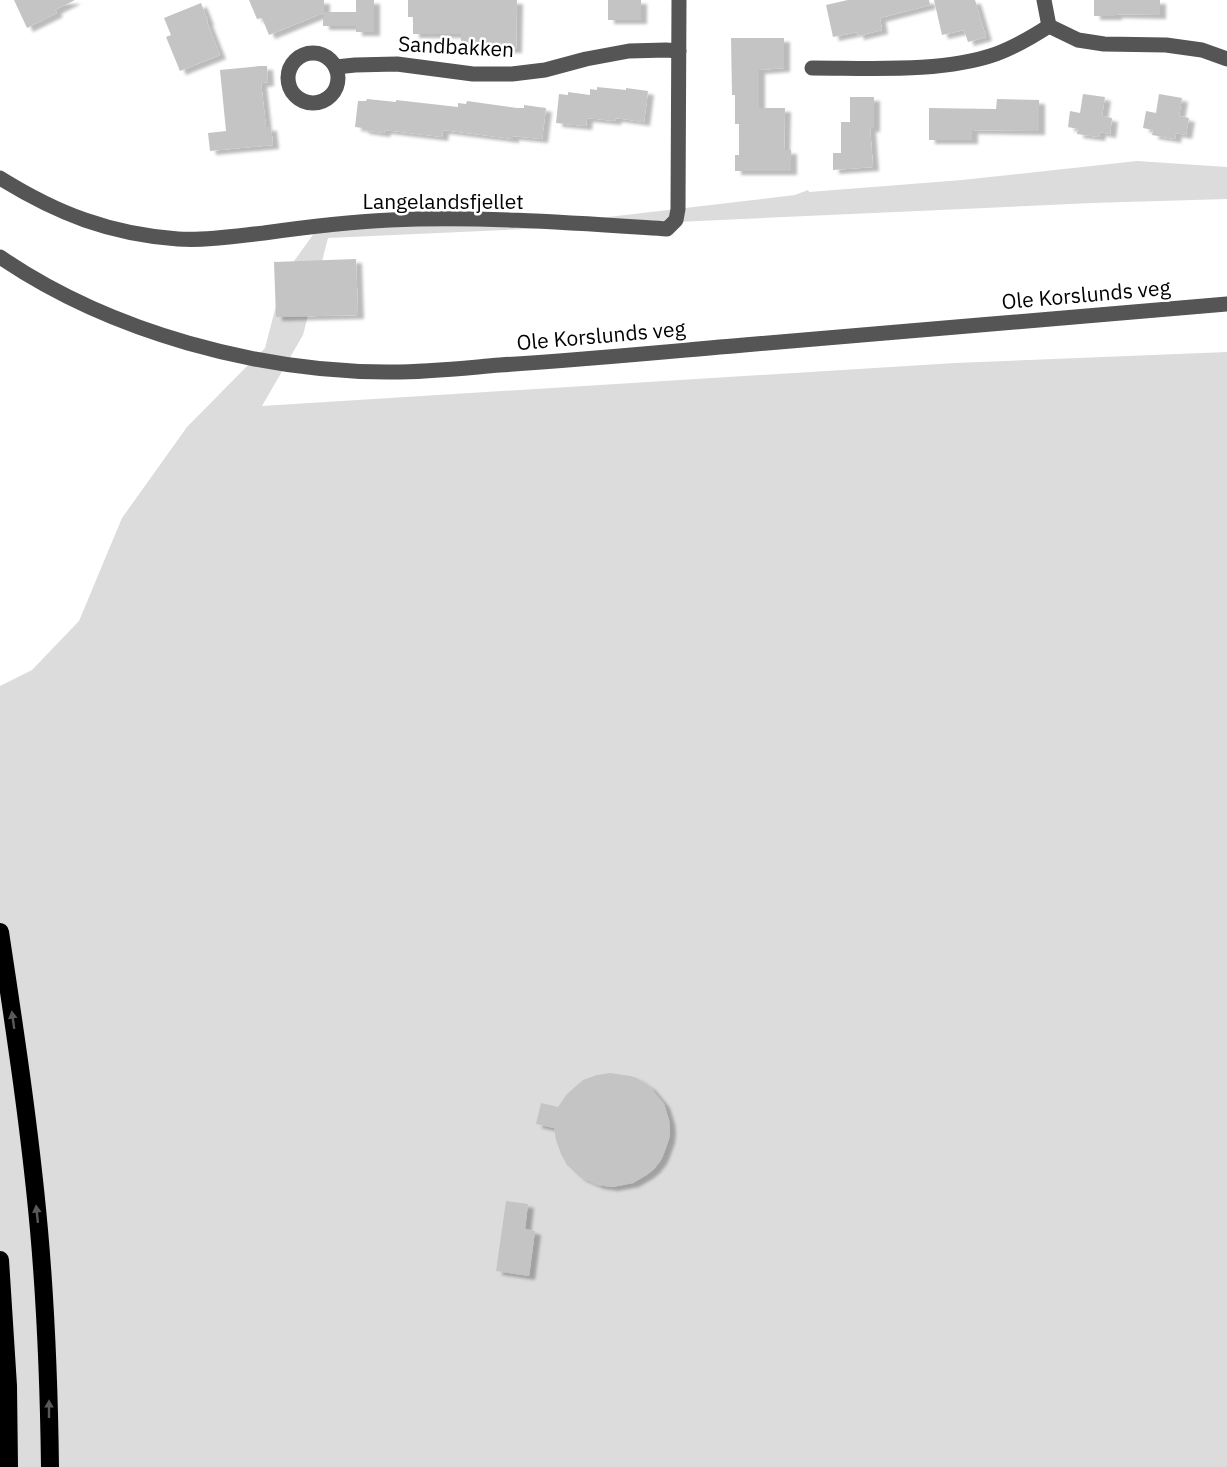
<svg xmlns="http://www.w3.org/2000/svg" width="1227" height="1467" font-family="'IBM Plex Sans',sans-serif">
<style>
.green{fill:#dcdcdc}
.building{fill:#c4c4c4;filter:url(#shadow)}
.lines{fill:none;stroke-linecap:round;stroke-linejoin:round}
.highway-casing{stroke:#dbdbdb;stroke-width:20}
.minor{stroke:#555;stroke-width:15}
.highway{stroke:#000;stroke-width:18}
.oneway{fill:#595959}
.labels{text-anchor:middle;stroke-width:5;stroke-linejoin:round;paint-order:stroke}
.street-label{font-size:21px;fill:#000;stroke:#fff}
</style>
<defs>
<filter id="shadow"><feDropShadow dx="6" dy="4" stdDeviation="1.5" flood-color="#0004"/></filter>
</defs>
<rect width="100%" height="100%" fill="#fff"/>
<polygon class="green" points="1137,161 1227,167 1227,199 1092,203 328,238 303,335 262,406 955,363 1227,352 1227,1467 0,1467 0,686 32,670 79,621 122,518 187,427 265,348 284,275 320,225 557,223 795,195 808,190 809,192 962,180"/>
<g class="building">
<polygon points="14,0 75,0 55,10 57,13 27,28"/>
<polygon points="249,0 324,0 324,12 356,12 356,0 374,0 374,32 356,32 356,26 323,26 323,13 269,35 262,18 257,19"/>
<polygon points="408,0 517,0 516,49 499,49 499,43 461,43 461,34 413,34 413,17 408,17"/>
<rect x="608" y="0" width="33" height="20"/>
<polygon points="848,0 929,0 930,5 880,18 882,30 858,36 857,32 833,37 826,5"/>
<polygon points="934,0 975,0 986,37 968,42 964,30 942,35"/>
<polygon points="1094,0 1160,0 1160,15 1116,14 1116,16 1094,16"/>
<polygon points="201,3 208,21 207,22 220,55 180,71 166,37 171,35 164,18"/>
<polygon points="731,38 784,38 784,68 759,70 759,108 785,108 784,150 791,150 791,171 735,171 735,155 739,155 739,124 735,124 735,95 732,95"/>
<polygon points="260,66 267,66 268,82 261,83 266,127 271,127 273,145 210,151 208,133 226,131 220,70"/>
<polygon points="597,87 626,90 626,88 648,91 644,122 616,118 615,121 587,118 586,126 556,123 559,94 568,95 568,92 590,95 590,89 597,90"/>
<polygon points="1083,94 1105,97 1102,116 1112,118 1110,134 1100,132 1099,137 1077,134 1078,129 1068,127 1070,111 1080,113"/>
<polygon points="1159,94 1182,98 1179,116 1189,118 1186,135 1176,133 1175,139 1152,135 1153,130 1143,128 1146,111 1156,113"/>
<polygon points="850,97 874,97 874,128 870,128 873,167 833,170 833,153 841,153 841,122 850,122"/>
<polygon points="367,99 396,102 396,100 458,107 458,103 466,104 467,101 517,108 524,108 524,105 546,108 542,139 513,136 513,139 443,130 442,137 385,130 384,133 363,130 363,128 355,127 358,101 366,101"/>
<polygon points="997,99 1039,100 1039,131 972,130 972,140 929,140 929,108 996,109"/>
<polygon points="356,259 358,315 276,317 274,262"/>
<polygon points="610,1073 631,1076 637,1078 650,1087 664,1104 669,1120 670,1129 669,1139 664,1153 661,1160 654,1169 648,1174 633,1183 612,1187 598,1185 580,1177 567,1165 561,1154 556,1140 554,1128 536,1124 541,1103 558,1107 567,1094 583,1080 597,1075"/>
<polygon points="506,1201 528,1204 525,1229 535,1231 529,1276 496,1271"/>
</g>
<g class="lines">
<defs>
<g id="highway">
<path d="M0,932C15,1031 30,1130 39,1230C46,1309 49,1388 50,1467"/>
<polyline points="0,1260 8,1386 9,1467"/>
</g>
</defs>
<use href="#highway" class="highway-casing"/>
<g class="minor">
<polyline points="1044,0 1049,26"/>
<circle cx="313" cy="78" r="25"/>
<polyline points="336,67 355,65 397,64 473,74 512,74 545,70 586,59 629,51 666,50 679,51"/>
<path d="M812,68C870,68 942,73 996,54C1015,47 1032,37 1049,26L1078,40L1104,44L1166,45L1202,50L1227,59"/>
<path d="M0,178C58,214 110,234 178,239C206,241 236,236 264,233C306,227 348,222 390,220C482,216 575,223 667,229L676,220L678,209L679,0"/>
<path d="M0,257C110,332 260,373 393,372C428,372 464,368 500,365C581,360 663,352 744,345C905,331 1066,318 1227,304"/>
</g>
<use href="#highway" class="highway"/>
</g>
<defs><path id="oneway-solid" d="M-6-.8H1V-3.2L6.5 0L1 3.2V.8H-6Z" transform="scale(1.5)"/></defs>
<g class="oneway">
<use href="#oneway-solid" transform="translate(13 1020) rotate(-98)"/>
<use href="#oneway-solid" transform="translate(37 1214) rotate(-96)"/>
<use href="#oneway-solid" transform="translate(49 1409) rotate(-90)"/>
</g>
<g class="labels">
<g class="street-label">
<text transform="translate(456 47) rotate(3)" y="7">Sandbakken</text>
<text x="443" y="209">Langelandsfjellet</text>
<text transform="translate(1086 295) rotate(-5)" y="7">Ole Korslunds veg</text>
<text transform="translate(601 336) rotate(-5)" y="7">Ole Korslunds veg</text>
</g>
</g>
</svg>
